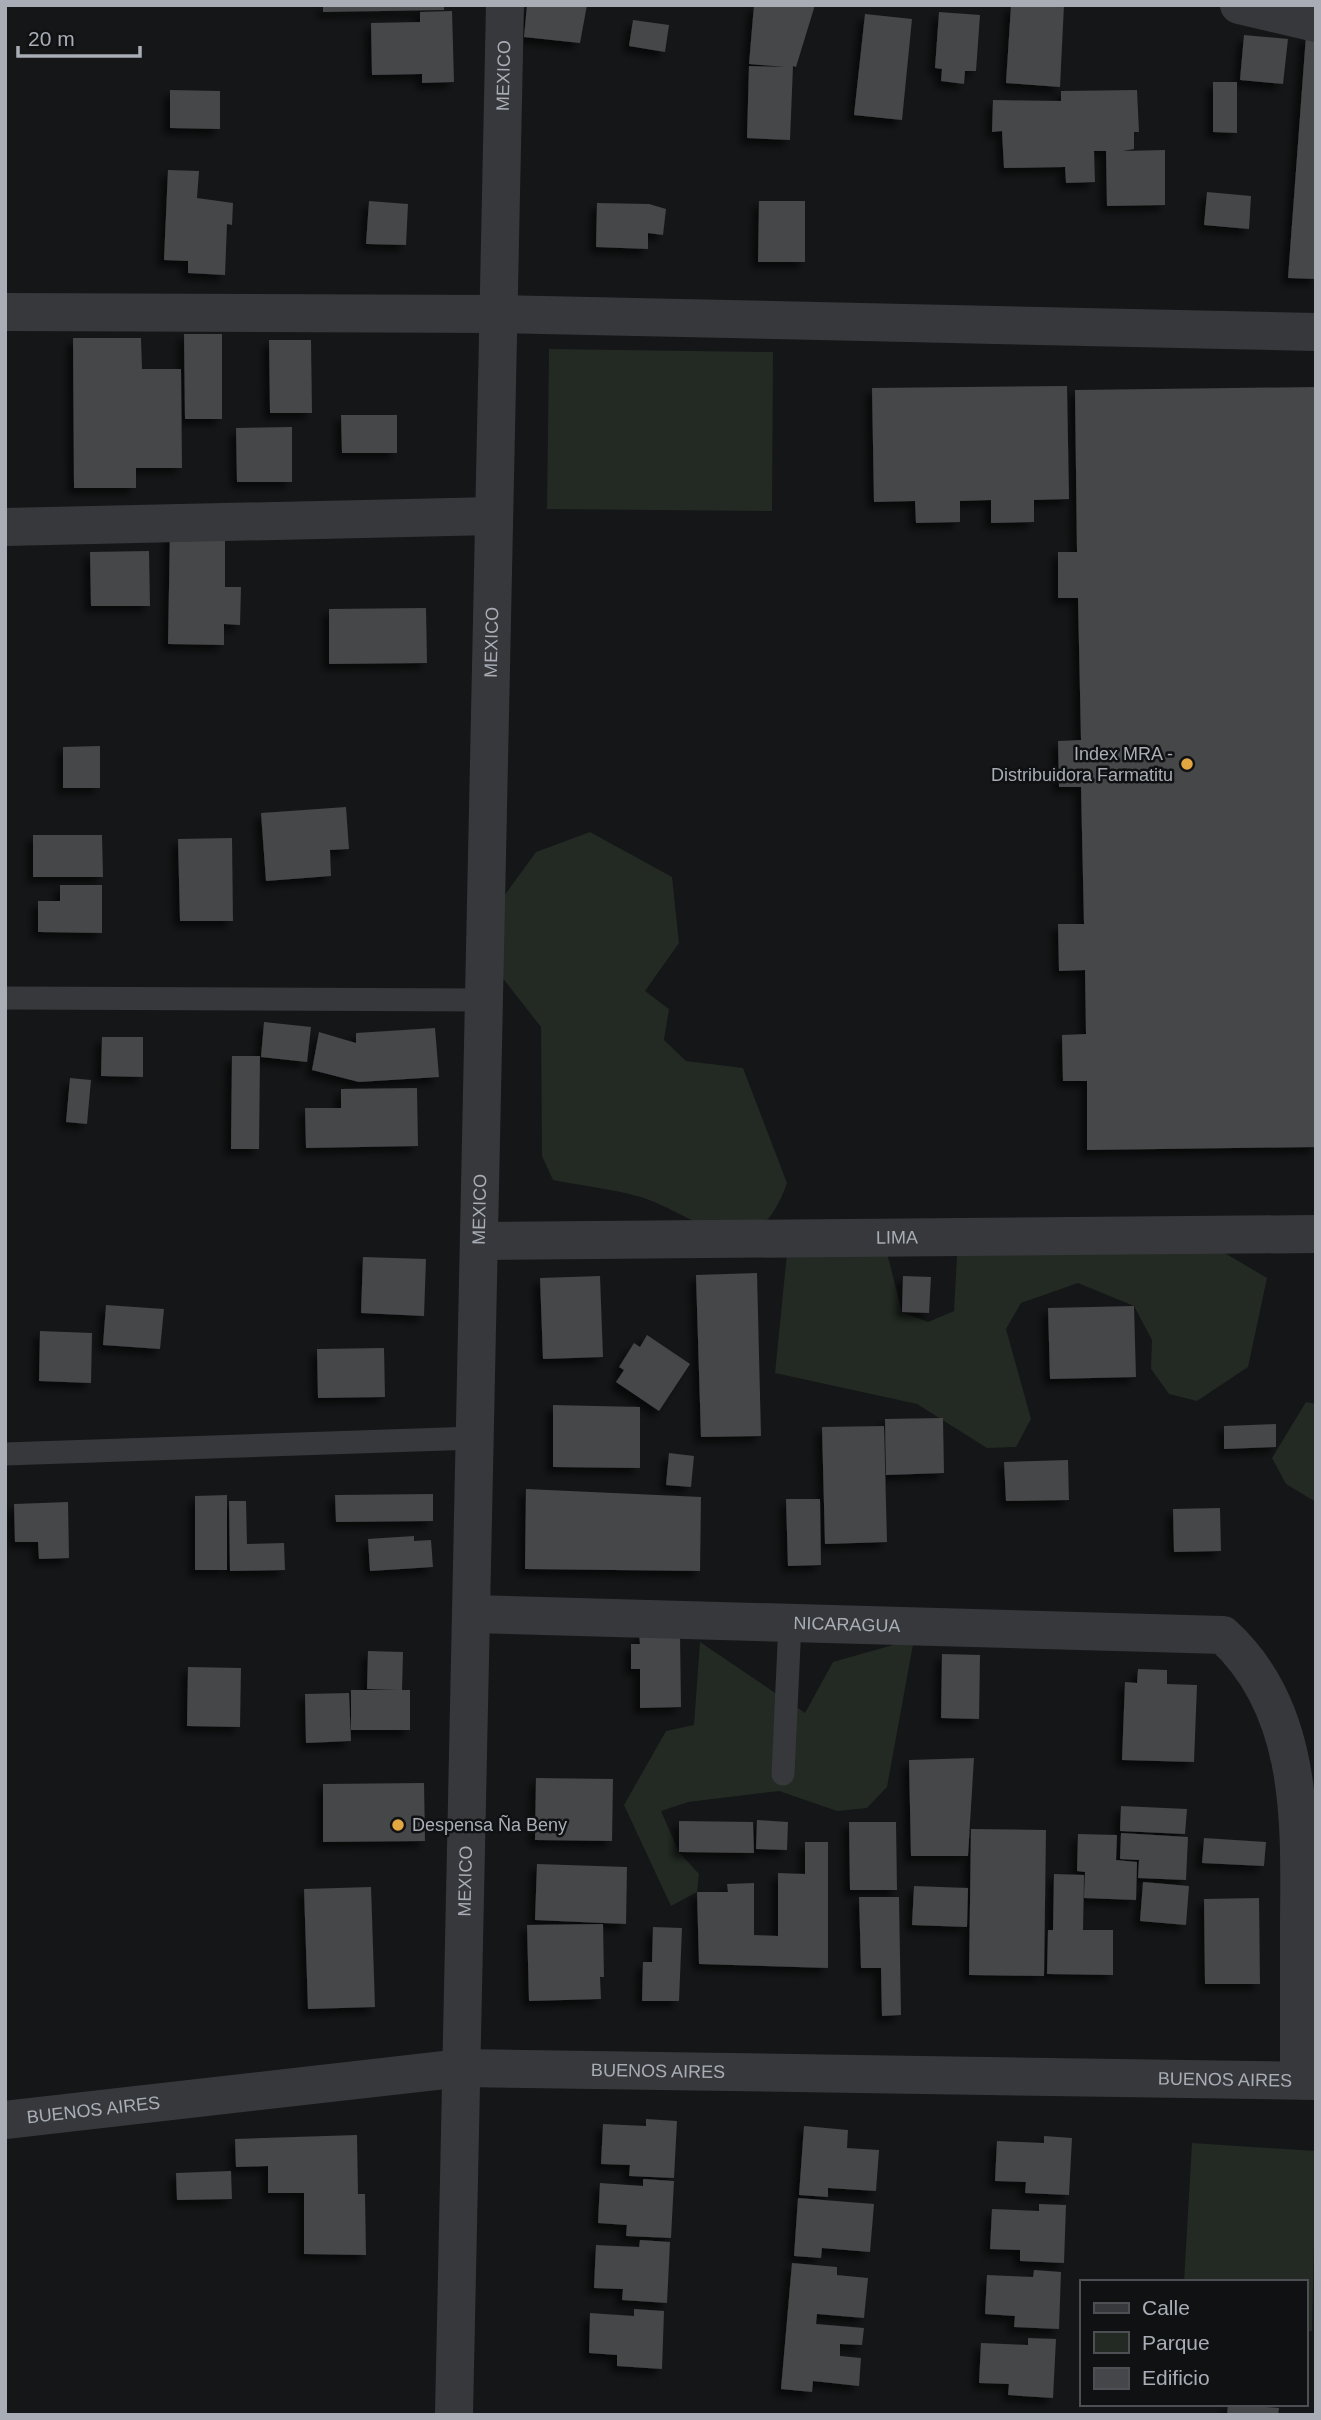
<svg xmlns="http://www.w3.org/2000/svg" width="1321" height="2420" font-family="Arial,sans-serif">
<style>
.green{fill:#222a23}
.building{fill:#45464a;filter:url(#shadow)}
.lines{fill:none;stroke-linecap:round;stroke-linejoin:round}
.lane{stroke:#37383c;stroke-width:23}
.street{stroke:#37383c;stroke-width:38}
.poi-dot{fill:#e3a741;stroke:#101112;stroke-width:2.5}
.labels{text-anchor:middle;stroke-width:5;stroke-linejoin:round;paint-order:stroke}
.street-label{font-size:18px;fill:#a8adb6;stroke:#101112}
.poi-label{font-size:18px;fill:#a8adb6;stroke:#101112;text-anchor:end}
</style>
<defs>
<filter id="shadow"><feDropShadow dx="-6" dy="6" stdDeviation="3.5" flood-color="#0009"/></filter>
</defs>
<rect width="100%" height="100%" fill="#151617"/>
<g class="green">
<polygon points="549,349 773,352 772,511 547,509"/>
<path d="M590,832L672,877L679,943L645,991L669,1009L664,1040L686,1061L743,1068L787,1183C754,1276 703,1219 644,1198C615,1189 582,1186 553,1180L542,1156L541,1027L490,962L501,900L536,852Z"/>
<polygon points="1206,1242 1267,1278 1248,1367 1197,1401 1169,1394 1151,1369 1152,1340 1134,1306 1078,1283 1021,1303 1006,1329 1031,1419 1016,1447 987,1448 917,1404 775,1373 787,1253 885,1245 902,1312 928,1322 954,1311 957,1256"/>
<polygon points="1306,1402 1316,1404 1316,1502 1286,1484 1272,1458"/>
<polygon points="914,1639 887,1787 867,1808 837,1811 779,1791 688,1802 661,1811 679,1852 699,1874 697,1892 671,1906 624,1805 666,1731 694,1725 700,1642 805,1713 833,1662"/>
<polygon points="1192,2143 1316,2151 1312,2331 1305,2331 1305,2282 1184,2282"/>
</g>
<g class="building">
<polygon points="323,5 444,5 444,10 323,12"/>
<polygon points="527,5 587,5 580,43 524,37"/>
<polygon points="754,5 815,5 796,67 793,66 790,140 747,138 749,66 785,67 749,64"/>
<polygon points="1011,5 1064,5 1060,87 1006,83"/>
<polygon points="452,11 454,82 422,83 422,74 372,75 371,23 420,22 420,12"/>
<polygon points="939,12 980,15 976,71 965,71 964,84 941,81 942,69 935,68"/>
<polygon points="865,14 912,19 902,120 854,115"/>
<polygon points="633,20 669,25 665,52 629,46"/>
<polygon points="1244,35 1288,39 1283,84 1240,80"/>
<polygon points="1306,35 1316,38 1316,279 1288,278"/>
<polygon points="1213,82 1237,82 1237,133 1213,132"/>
<polygon points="170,90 220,91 220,129 170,128"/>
<polygon points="1137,90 1139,132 1134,132 1134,149 1123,151 1165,150 1165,205 1107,206 1106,151 1094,151 1095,182 1066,183 1065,167 1004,168 1002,131 992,132 993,100 1061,101 1061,91"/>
<polygon points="168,170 199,171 197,198 233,203 232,225 227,224 225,275 188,273 188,261 164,260"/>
<polygon points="1207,192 1251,196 1249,229 1204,225"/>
<polygon points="369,201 408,204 406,245 366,244"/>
<polygon points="759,201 805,201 805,262 758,262"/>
<polygon points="597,203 649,204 666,209 663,235 648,233 648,249 596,247"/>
<polygon points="184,334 222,334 222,419 185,419"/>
<polygon points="73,338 141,338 142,369 181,369 182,468 136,468 136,488 74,488"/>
<polygon points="269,340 311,340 312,413 270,413"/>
<polygon points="1067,386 1069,499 1034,500 1034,522 991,523 991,500 960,501 960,522 916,523 915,501 874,502 872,388"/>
<polygon points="1316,387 1316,1147 1087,1150 1087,1081 1063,1081 1062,1035 1086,1034 1085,970 1059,971 1058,924 1084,924 1081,787 1059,787 1058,741 1081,740 1078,598 1058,598 1058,552 1077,552 1075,390"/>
<polygon points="341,415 397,415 397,453 342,453"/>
<polygon points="292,427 292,482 237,482 236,428"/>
<polygon points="170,529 225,529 225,587 241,587 240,625 224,624 224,645 168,644"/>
<polygon points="149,551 150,606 91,606 90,552"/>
<polygon points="426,608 427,663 329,664 329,609"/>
<polygon points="100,746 100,788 63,788 63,747"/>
<polygon points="346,807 349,849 330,850 331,876 266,881 261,813"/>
<polygon points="33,835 102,835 103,877 33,877"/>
<polygon points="232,838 233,921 180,921 178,839"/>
<polygon points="60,885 102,885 102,933 38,932 38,901 60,901"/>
<polygon points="264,1022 311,1027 307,1062 261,1057"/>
<polygon points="435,1028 439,1077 359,1082 312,1070 319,1032 356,1043 356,1033"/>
<polygon points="102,1037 143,1037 143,1077 101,1076"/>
<polygon points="232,1056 260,1056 259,1149 231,1149"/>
<polygon points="70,1078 91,1080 87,1124 66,1122"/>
<polygon points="417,1088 418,1146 306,1148 305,1108 341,1108 341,1089"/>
<polygon points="363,1257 426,1259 424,1316 361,1313"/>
<polygon points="757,1273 761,1436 701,1437 696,1275"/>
<polygon points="600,1276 603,1357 543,1359 540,1278"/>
<polygon points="903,1276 931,1277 929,1313 902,1312"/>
<polygon points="106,1305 164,1309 160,1349 103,1345"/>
<polygon points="1134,1306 1136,1377 1050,1379 1048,1308"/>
<polygon points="40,1331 92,1333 91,1383 39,1381"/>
<polygon points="647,1335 690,1364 659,1411 616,1382 624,1370 619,1367 634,1343 640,1347"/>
<polygon points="384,1348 385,1397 318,1398 317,1349"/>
<polygon points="553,1405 640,1407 640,1468 553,1467"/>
<polygon points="943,1418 944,1473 886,1475 885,1419"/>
<polygon points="1276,1424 1276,1447 1224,1449 1224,1426"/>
<polygon points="884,1426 887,1542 825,1544 822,1427"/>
<polygon points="669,1453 694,1456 691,1487 666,1485"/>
<polygon points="1068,1460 1069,1500 1006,1501 1004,1462"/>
<polygon points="526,1489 701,1497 700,1571 525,1569"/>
<polygon points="433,1494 433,1521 336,1522 335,1495"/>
<polygon points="227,1495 227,1570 195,1570 195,1496"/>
<polygon points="786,1499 820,1499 821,1565 788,1566"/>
<polygon points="229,1501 246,1501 247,1544 284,1543 285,1570 230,1571"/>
<polygon points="68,1502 69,1558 39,1559 38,1542 15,1542 14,1504"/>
<polygon points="1220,1508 1221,1551 1174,1552 1173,1509"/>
<polygon points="414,1536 414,1541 431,1540 433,1567 370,1571 368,1539"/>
<polygon points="639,1634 680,1634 681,1707 640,1708 640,1669 631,1669 631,1644 640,1644"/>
<polygon points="368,1651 403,1652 402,1690 410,1690 410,1730 351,1730 351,1690 397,1690 367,1689"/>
<polygon points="942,1654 980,1655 979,1719 941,1718"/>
<polygon points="188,1667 241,1668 240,1727 187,1726"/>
<polygon points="1138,1669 1167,1670 1167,1684 1197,1685 1194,1762 1122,1760 1125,1682 1137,1683"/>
<polygon points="349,1693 351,1741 306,1743 305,1694"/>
<polygon points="974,1758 968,1856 911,1856 909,1760"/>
<polygon points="536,1778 613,1779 612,1841 535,1840"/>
<polygon points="424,1783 425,1841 323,1842 323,1784"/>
<polygon points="1121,1806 1187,1809 1185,1834 1120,1831"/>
<polygon points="757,1820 788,1822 787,1850 756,1849"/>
<polygon points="679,1821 753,1822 754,1853 679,1852"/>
<polygon points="849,1822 896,1822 897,1890 850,1890"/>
<polygon points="971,1829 1046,1830 1044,1976 969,1975"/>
<polygon points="1121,1833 1188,1837 1186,1880 1138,1878 1139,1860 1120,1859"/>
<polygon points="1078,1834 1117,1835 1116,1860 1137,1862 1136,1900 1084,1898 1085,1872 1077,1871"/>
<polygon points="1204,1838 1266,1842 1264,1866 1202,1863"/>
<polygon points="805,1842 828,1842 828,1968 699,1964 697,1892 728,1892 727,1884 754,1883 754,1935 778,1936 778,1873 805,1874"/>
<polygon points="537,1864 627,1867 626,1924 535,1920"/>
<polygon points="1054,1874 1084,1875 1083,1930 1113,1930 1113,1975 1047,1974 1048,1930 1053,1930"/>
<polygon points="1143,1882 1189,1886 1186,1925 1140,1921"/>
<polygon points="914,1886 968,1888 967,1927 912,1925"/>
<polygon points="371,1887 375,2007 308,2009 304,1889"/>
<polygon points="859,1897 899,1897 901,2015 882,2016 881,1968 861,1968"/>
<polygon points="1259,1898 1260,1984 1205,1984 1204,1899"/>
<polygon points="603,1924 604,1977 600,1977 601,1999 529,2001 527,1925"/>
<polygon points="653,1927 682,1928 679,2001 642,2001 643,1962 652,1962"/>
<polygon points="646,2119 677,2121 674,2178 629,2176 630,2165 601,2164 603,2124 646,2126"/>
<polygon points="804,2126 848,2130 847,2148 879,2150 876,2191 828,2188 828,2197 799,2195"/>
<polygon points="357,2135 358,2194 365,2194 366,2255 304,2254 304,2193 268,2193 268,2166 236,2167 235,2139"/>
<polygon points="1044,2136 1072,2138 1069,2195 1025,2193 1026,2182 995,2181 997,2141 1044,2143"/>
<polygon points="231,2171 232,2199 177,2200 176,2173"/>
<polygon points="643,2179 674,2181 671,2238 626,2236 627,2225 598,2223 600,2183 643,2186"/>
<polygon points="798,2198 874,2204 870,2252 822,2248 821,2258 794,2256"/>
<polygon points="1039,2204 1066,2205 1064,2263 1020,2261 1020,2250 990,2249 992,2209 1039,2211"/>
<polygon points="640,2240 670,2242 667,2303 622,2300 623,2289 594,2288 596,2245 639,2247"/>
<polygon points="792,2263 837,2267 837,2275 868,2278 864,2318 817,2314 816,2324 864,2328 862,2345 840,2344 840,2356 861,2358 859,2386 813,2381 812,2392 781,2389"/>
<polygon points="1034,2270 1061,2272 1059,2329 1014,2327 1015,2316 985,2314 987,2275 1033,2277"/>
<polygon points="634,2309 664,2311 662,2369 617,2366 617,2355 589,2353 590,2313 634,2316"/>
<polygon points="1028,2338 1056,2339 1053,2398 1008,2395 1009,2384 979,2383 981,2343 1028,2345"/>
<polygon points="1228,2404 1279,2408 1278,2415 1227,2415"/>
</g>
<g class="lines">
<g class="lane">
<polyline points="5,998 484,1000"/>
<polyline points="5,1454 475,1438"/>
<polyline points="783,1774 790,1623"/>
</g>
<g class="street">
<polyline points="1239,5 1316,23"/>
<polyline points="5,312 498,314 1316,332"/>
<polyline points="5,527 494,516"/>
<path id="s1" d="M479,1241L1316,1234"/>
<path id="s2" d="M471,1614L1223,1635C1303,1708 1300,1819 1299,1919C1299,1973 1299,2026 1299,2079"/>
<path id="s3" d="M5,2120L462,2068L1316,2081"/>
<path id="s4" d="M454,2415L505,5"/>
</g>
</g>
<g class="poi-dot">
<circle cx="1187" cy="764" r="7"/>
<circle cx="398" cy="1825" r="7"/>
</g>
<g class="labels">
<g class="street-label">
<text dy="6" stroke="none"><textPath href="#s4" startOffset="2340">MEXICO</textPath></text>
<text dy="6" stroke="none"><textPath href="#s4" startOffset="1773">MEXICO</textPath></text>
<text dy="6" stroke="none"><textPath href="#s4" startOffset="1206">MEXICO</textPath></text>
<text dy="6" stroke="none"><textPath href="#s1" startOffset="418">LIMA</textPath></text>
<text dy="6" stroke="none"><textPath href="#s2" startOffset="376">NICARAGUA</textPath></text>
<text dy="6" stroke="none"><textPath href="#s4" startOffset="534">MEXICO</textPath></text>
<text dy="6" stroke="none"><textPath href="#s3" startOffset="656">BUENOS AIRES</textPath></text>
<text dy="6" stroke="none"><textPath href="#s3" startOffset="1223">BUENOS AIRES</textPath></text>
<text dy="6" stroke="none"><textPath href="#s3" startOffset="89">BUENOS AIRES</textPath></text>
</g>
<g class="poi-label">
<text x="1173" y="760">Index MRA -<tspan x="1173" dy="21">Distribuidora Farmatitu</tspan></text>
<text x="412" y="1831" text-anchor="start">Despensa Ña Beny</text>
</g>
</g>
<rect width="1321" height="2420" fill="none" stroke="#a8adb6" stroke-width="14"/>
<rect x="1080" y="2280" width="228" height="126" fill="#101112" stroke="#4d4f54" stroke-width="2"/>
<rect x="1094" y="2303" width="35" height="10" fill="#37383c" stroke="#4d4f54" stroke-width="2"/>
<text x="1142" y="2315" font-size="21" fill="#a8adb6">Calle</text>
<rect x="1094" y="2332" width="35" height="21" fill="#222a23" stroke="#4d4f54" stroke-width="2"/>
<text x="1142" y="2350" font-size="21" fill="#a8adb6">Parque</text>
<rect x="1094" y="2368" width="35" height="21" fill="#45464a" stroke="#4d4f54" stroke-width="2"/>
<text x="1142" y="2385" font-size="21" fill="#a8adb6">Edificio</text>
<path d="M18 46v10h122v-10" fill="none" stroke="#a8adb6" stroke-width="3.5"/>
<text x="28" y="46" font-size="21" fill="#a8adb6" stroke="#101112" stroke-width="5" paint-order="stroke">20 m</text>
</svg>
